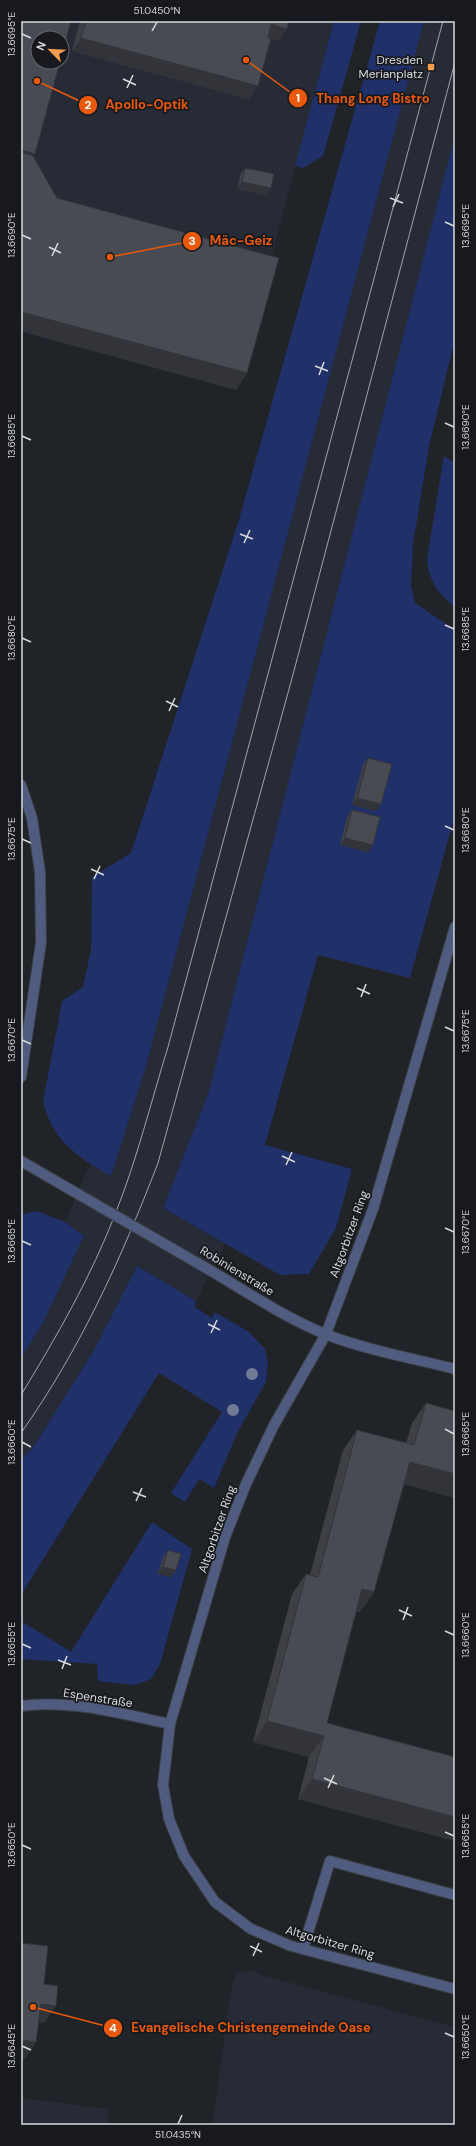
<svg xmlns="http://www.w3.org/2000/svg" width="476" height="2146" font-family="'DM Sans',sans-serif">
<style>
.built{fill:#272b36;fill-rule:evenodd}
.green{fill:#203169}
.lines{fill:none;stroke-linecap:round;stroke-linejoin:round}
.minor-casing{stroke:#3a3d41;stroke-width:12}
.minor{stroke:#4f5c7f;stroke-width:10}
.tram{stroke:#a1a3a8;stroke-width:1}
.minor-bridge-casing{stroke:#3a3d41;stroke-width:12;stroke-linecap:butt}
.minor-bridge{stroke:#4f5c7f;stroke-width:10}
.tree{fill:#707a94}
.wall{fill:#3e4046}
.shaded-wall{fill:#323439}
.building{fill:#484b51;stroke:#323439}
.ticks{fill:none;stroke:#d8dade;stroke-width:1.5}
.poi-dot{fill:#fb9e51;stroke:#17191e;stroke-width:1.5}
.labels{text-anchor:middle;stroke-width:3.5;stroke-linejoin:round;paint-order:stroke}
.poi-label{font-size:12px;fill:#d8dade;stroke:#17191e;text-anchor:end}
.street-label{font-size:12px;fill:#d8dade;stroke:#17191e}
.leader{fill:none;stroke:#e8590c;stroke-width:1.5}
.callout-dot{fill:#e8590c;stroke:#17191e;stroke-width:1.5}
.mark-label{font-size:12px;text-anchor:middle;font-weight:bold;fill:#fff}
.callout-label{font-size:13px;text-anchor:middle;font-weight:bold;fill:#e8590c;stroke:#17191e;stroke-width:3.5;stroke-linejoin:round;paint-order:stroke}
.neatline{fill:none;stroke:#d8dade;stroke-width:1.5}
.ticks-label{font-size:10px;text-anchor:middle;fill:#d8dade}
</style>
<rect width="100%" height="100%" fill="#202328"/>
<g class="built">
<path d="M21,21H334L236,390L21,332ZM38,38H62V62H38Z"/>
<polygon points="424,21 455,21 455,135 208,1094 163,1208 225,1244 196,1301 137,1266 94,1350 36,1443 21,1461 21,1358 43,1323 84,1236 65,1222 90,1164 111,1176 145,1070"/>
<polygon points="253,1970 261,1975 455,2027 455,2125 213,2125 228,2008 233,1982 238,1972"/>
<polygon points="21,2098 109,2109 108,2125 21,2125"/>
</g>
<g class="green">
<polygon points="334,21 361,21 323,156 303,168 295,166"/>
<path d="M380,21H424L145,1070L111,1176C77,1157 53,1141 43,1102L62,1001L83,987L91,950L92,877L131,853L238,523Z"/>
<polygon points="455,135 455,339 429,446 413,545 411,586 415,603 455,630 455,815 410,978 318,955 265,1145 352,1169 336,1228 309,1274 280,1275 163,1208 208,1094"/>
<path d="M444,456L455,463V607C438,594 429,581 427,559Z"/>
<polygon points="37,1211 65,1222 84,1236 43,1323 21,1358 21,1215"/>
<polygon points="137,1266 196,1301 195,1307 212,1318 215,1312 249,1332 265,1349 268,1364 266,1382 238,1431 214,1488 199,1479 185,1502 171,1493 222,1412 159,1373 21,1595 21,1461 36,1443 94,1350"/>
<polygon points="152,1522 192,1549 160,1664 151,1679 135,1685 98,1681 97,1664 21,1659 21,1621 71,1652"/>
</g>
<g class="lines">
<defs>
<g id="minor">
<polyline points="21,785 32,818 40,872 41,943 21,1077"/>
<polyline points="455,927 373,1209 326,1334 274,1425 246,1484 225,1537 170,1724 163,1785 169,1819 184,1856 215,1902 251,1929 291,1946 455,1989"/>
<polyline points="21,1161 78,1194"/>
<path d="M213,1272C250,1294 286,1318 325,1334C366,1350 412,1358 455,1369"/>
<path d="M21,1706C70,1699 122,1714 170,1724"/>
<polyline points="303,1949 330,1861 455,1895"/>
</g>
</defs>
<use href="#minor" class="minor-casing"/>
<use href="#minor" class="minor"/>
<g class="tram">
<path d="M21,1395C57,1336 91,1277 116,1212C137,1159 151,1102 168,1047L443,21"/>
<path d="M21,1433C81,1348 121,1259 158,1163L291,682L455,62"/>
</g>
<defs>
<polyline id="minor-bridge" points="78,1194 213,1272"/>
</defs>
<use href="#minor-bridge" class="minor-bridge-casing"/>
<use href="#minor-bridge" class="minor-bridge"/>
</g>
<g class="tree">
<circle cx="252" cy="1374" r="6"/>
<circle cx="233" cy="1410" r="6"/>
</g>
<g class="wall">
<polygon points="80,21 289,21 287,29 278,41 270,39 249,99 72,51"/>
<polygon points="245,168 266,195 237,189 240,175"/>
<polygon points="368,758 381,804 376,811 352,805 363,765"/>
<polygon points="352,810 373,845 368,852 340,845 347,817"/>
<polygon points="426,1403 455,1411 455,1498 404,1484 374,1592 360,1612 356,1611 327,1723 455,1757 455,1841 298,1799 309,1757 253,1742 292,1594 306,1574 310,1575 343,1450 357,1430 406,1443 412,1423"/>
<polygon points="168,1550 176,1570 171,1577 158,1574 163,1557"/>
</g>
<g class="shaded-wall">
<polygon points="271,24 287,29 278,41 262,37"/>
<polygon points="81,38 258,86 249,99 72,51"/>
<polygon points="21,150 35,154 22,172 21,172"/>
<polygon points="242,182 271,188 266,195 237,189"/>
<polygon points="21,312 247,373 236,390 21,331"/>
<polygon points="357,798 381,804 376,811 352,805"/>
<polygon points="345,838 373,845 368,852 340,845"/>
<polygon points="410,1462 455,1474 455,1498 396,1482"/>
<polygon points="163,1567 176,1570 171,1577 158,1574"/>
<polygon points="362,1589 374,1592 360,1612 348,1609"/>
<polygon points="267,1721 324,1736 309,1757 253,1742"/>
<polygon points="312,1779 455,1817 455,1841 298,1799"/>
<polygon points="41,2004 56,2006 44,2023 29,2021"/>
<polygon points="21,2040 36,2042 25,2059 21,2058"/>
</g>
<g class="building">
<polygon points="21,21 71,21 62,54 62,38 38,38 38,62 60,62 35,154 21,150"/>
<polygon points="86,21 289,21 287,29 271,24 268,38 271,38 258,86 81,38"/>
<polygon points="21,152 33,156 57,198 279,258 247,373 21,312"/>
<polygon points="245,168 274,174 271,188 242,182"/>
<polygon points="368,758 392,764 381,804 357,798"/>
<polygon points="352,810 380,817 373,845 345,838"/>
<polygon points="426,1403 455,1411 455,1474 410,1462 374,1592 362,1589 327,1723 455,1757 455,1817 312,1779 324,1736 267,1721 306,1574 318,1577 357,1430 414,1445"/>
<polygon points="168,1550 181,1554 176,1570 163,1567"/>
<polygon points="21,1943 48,1946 44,1984 58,1986 56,2006 41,2004 36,2042 21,2040"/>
</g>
<path class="ticks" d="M152,31L157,22M22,34L31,38M123,79L136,85M127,88L133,75M390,198L403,203M393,207L399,194M445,222L454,226M22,235L31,239M49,247L61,253M52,256L58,243M315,366L328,371M319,375L324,362M445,423L454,427M22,436L31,440M240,534L253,539M244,543L250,530M445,625L454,629M22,638L31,642M166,701L178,707M169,711L175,698M445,826L454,830M22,839L31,843M91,869L104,875M94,879L100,866M357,988L370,994M361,997L366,984M445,1027L454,1031M22,1040L31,1044M282,1156L295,1162M286,1165L292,1152M445,1228L454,1232M22,1241L31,1245M208,1324L220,1330M211,1333L217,1320M445,1429L454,1434M22,1442L31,1447M133,1492L146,1497M136,1501L142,1488M399,1610L412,1616M403,1620L408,1607M445,1631L454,1635M22,1644L31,1648M58,1660L71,1665M62,1669L67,1656M324,1778L337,1784M328,1788L334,1775M445,1832L454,1836M22,1845L31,1849M250,1946L262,1952M253,1956L259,1943M445,2033L454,2037M22,2046L31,2050M178,2124L182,2115"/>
<rect class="poi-dot" x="427" y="63" width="8" height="8" rx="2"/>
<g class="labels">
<g class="poi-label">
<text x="423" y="64">Dresden<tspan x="423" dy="14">Merianplatz</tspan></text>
</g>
<g class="street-label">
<text transform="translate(349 1234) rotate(-70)" y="4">Altgorbitzer Ring</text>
<text transform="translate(237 1271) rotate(31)" y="4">Robinienstraße</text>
<text transform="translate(217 1529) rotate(-71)" y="4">Altgorbitzer Ring</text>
<text transform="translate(98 1698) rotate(9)" y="4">Espenstraße</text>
<text transform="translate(330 1942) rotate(16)" y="4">Altgorbitzer Ring</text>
</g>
</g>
<path class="leader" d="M246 60L298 98M37 81L88 105M110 257L192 241M33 2007L113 2028"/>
<g class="callout-dot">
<circle cx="246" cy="60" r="4"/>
<circle cx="37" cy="81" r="4"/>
<circle cx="110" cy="257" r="4"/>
<circle cx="33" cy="2007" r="4"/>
<circle cx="298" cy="98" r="10"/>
<circle cx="88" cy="105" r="10"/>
<circle cx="192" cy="241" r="10"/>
<circle cx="113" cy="2028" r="10"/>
</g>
<g class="mark-label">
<text x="298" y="102">1</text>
<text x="88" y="109">2</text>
<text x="192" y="245">3</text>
<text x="113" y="2032">4</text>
</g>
<g class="callout-label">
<text x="373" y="103">Thang Long Bistro</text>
<text x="147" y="109">Apollo-Optik</text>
<text x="241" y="245">Mäc-Geiz</text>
<text x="251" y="2032">Evangelische Christengemeinde Oase</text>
</g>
<rect width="476" height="2146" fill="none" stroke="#17191e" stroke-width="44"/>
<g transform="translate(50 50) rotate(294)"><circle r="19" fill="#17191e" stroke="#64666b"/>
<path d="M0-3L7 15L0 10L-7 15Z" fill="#fb9e51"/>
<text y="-6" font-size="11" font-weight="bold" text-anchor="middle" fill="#d8dade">N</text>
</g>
<rect x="22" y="22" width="432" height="2102" class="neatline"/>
<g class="ticks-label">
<text x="157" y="14">51.0450°N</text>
<text transform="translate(11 34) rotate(-90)" y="4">13.6695°E</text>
<text transform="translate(465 226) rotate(-90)" y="4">13.6695°E</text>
<text transform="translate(11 235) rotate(-90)" y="4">13.6690°E</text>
<text transform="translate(465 427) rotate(-90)" y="4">13.6690°E</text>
<text transform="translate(11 436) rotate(-90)" y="4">13.6685°E</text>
<text transform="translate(465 629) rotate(-90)" y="4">13.6685°E</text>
<text transform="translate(11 638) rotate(-90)" y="4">13.6680°E</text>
<text transform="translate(465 830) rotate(-90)" y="4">13.6680°E</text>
<text transform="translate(11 839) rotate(-90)" y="4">13.6675°E</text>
<text transform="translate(465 1031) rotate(-90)" y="4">13.6675°E</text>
<text transform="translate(11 1040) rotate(-90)" y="4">13.6670°E</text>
<text transform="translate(465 1232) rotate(-90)" y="4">13.6670°E</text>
<text transform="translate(11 1241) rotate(-90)" y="4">13.6665°E</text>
<text transform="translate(465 1434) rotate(-90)" y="4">13.6665°E</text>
<text transform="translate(11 1442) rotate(-90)" y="4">13.6660°E</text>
<text transform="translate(465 1635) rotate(-90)" y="4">13.6660°E</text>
<text transform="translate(11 1644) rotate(-90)" y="4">13.6655°E</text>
<text transform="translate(465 1836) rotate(-90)" y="4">13.6655°E</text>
<text transform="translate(11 1845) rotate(-90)" y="4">13.6650°E</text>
<text transform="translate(465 2037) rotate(-90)" y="4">13.6650°E</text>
<text transform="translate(11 2046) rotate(-90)" y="4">13.6645°E</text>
<text x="178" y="2138">51.0435°N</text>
</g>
</svg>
